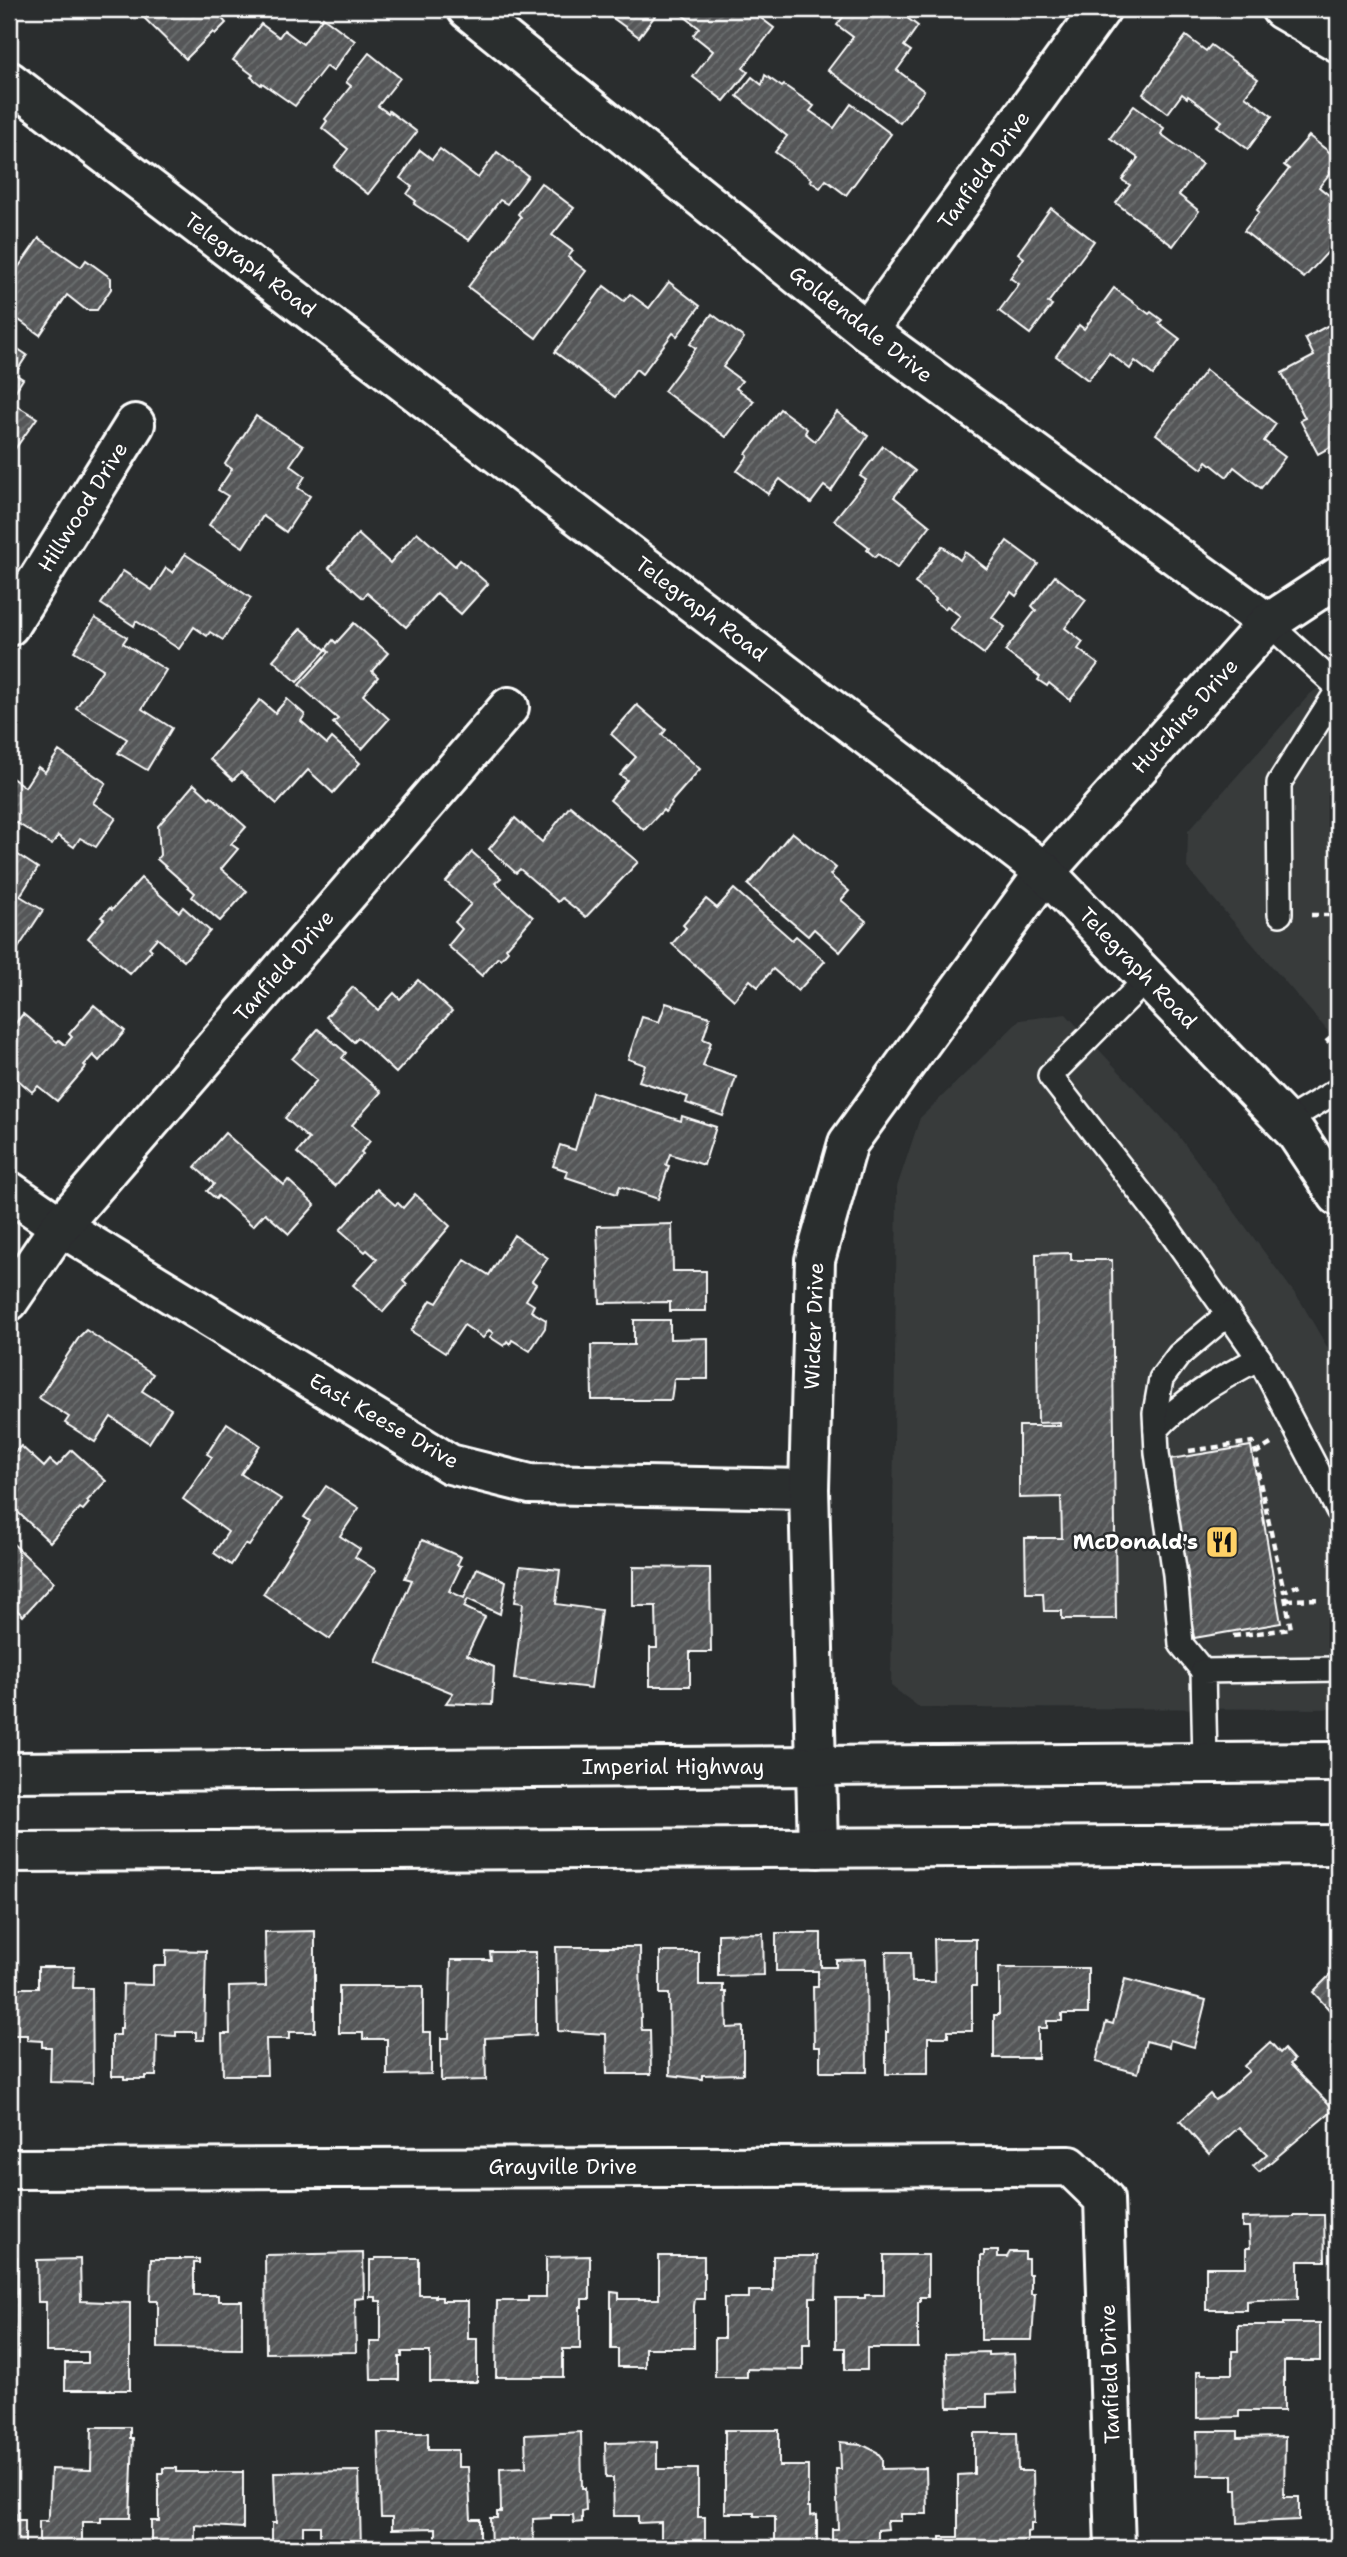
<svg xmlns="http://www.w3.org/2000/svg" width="1347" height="2557" font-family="'Shantell Sans',sans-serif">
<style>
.built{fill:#373a3b}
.building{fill:url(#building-hatch);stroke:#fff;stroke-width:2}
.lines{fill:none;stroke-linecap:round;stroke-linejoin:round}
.service-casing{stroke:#fff;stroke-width:28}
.minor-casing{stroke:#fff;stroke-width:44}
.primary-casing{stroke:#fff;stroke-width:44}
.path{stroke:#fff;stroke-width:4.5;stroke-dasharray:7 5;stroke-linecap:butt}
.service{stroke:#2a2d2e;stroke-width:23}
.minor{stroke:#2a2d2e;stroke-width:38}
.primary{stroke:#2a2d2e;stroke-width:38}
.labels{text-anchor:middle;stroke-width:5;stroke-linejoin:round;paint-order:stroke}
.street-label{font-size:21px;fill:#fff;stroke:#2a2d2e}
.poi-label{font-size:21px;font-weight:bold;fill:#fff;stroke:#2a2d2e;text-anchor:end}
</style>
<defs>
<pattern id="building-hatch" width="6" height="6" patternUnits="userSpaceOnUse" patternTransform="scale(1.75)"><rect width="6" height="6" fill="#555758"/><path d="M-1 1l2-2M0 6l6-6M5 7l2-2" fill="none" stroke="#6e7071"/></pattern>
</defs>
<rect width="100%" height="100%" fill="#2a2d2e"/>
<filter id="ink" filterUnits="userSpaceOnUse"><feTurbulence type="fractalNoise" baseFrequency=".0143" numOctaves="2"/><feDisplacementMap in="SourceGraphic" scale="14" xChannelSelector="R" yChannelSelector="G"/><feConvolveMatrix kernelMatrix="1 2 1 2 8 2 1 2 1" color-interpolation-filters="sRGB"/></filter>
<g filter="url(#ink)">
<g class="built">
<polygon points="1338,673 1338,1043 1187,868 1188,831 1310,694"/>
<polygon points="1066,1014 1178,1135 1301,1302 1338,1366 1338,1709 920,1708 891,1686 897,1187 920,1118 1020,1020"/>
</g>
<g class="building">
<polygon points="135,9 225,9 219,15 226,23 215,34 213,32 186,59"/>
<polygon points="609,9 660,9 639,37 606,13"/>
<polygon points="684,9 749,9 774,28 743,68 748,72 724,101 693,77 713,51 693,35 699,28 680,13"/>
<polygon points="841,9 895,9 918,26 904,46 911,51 897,70 924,91 900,123 828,70 853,37 837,25 846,13"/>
<polygon points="323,17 355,41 333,71 326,66 295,106 262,83 261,85 251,77 253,75 233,60 261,24 279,37 284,30 303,44"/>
<polygon points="1186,36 1206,51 1211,45 1258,79 1245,96 1272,116 1248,149 1217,126 1222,121 1188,96 1187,98 1182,94 1168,113 1143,94"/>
<polygon points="369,53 400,78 378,106 388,113 389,111 417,132 368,194 334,167 348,149 322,128 327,121 325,119 351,86 346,82"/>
<polygon points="765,75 782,87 784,85 814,106 810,111 834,128 851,104 891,134 846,195 826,180 820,188 810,181 812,179 775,152 787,136 737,96 752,77 762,85"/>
<polygon points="1134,106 1164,128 1161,134 1202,164 1179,195 1199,211 1173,246 1116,203 1130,185 1122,180 1138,158 1110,138"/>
<polygon points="1309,136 1338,159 1338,163 1319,187 1336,201 1331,207 1338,213 1338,241 1304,278 1244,231 1259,212 1257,210 1289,169 1284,165"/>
<polygon points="440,149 478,178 497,152 528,176 507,204 500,200 469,240 414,204 416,201 407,194 412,187 400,178 420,150 432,159"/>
<polygon points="541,183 574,208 552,235 573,251 568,257 586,271 536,338 468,287 521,217 518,214"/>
<polygon points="1051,208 1094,241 1048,303 1052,305 1030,334 999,311 1019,284 1010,278 1024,258 1018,253"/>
<polygon points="39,238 81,267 86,260 111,278 111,289 97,310 86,310 67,295 40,335 9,313 9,276 13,270 15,272"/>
<polygon points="669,282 700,306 677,336 673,333 642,374 636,369 615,397 555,352 604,286 624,301 630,294 649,308"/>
<polygon points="1114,288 1149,314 1151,312 1162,320 1159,323 1180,339 1153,375 1135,361 1130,369 1109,353 1088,380 1056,356 1079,325 1084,329"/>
<polygon points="712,314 744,338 723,367 742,381 736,388 754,401 726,437 664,391 696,348 690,344"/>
<polygon points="1338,320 1338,404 1336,405 1338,408 1338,443 1318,454 1300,420 1305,418 1282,373 1314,356 1305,338"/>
<polygon points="9,343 27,355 15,374 23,379 9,401"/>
<polygon points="1206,370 1276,424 1264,441 1285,457 1261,488 1234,467 1227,477 1207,461 1202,469 1156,434"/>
<polygon points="9,401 37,418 10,456 9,455"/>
<polygon points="780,409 807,429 805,433 815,441 837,412 868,436 831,491 824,486 811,503 780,479 768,494 737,471 748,456 746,454"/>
<polygon points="256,416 303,446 290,465 305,476 298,488 310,496 286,532 263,516 243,547 209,525 228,496 218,490 232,469 225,464"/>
<polygon points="883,446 915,471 894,497 930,526 897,568 878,554 875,557 867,550 869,547 834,520 866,480 860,476"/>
<polygon points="417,532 455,566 460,560 488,584 461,614 437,593 406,627 367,593 363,598 329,568 358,534 390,563"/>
<polygon points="1007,541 1038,564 1016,596 1011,592 992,617 1005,627 984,654 950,629 960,616 947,606 945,609 934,601 936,599 915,583 942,546 960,560 965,552 987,569"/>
<polygon points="185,554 251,598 223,640 210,632 207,636 194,627 179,649 136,621 134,626 101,604 123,571 152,590 166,568 173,573"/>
<polygon points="1055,576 1086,600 1065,628 1083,642 1078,649 1098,664 1070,700 1049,683 1047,686 1038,680 1040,677 1005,651 1036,610 1032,606"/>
<polygon points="95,618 127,637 123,643 166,670 142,709 172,728 147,770 118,753 127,739 76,708 103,669 74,651"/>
<polygon points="354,623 388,653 372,671 378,677 363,695 389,719 362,749 333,723 338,719 299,685 329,652 326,649 333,640 336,643"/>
<polygon points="301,628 326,650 297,682 273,660"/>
<polygon points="287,699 305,715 301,721 327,744 332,738 360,763 333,793 308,770 277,804 241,772 233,780 210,759 260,700 275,713"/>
<polygon points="637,705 666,730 662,735 700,769 671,802 672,804 665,812 663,810 644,830 610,800 627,780 620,775 636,757 611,734"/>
<polygon points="59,751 106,783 93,803 116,818 96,847 80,838 74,847 58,836 52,845 9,818 9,776 25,787 38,767 45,772"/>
<polygon points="194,784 209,798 211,796 246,827 231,844 238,849 221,869 247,891 220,921 192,897 195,893 157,859 160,855 158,826"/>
<polygon points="570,806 638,862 586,917 562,898 558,902 520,869 516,873 489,849 515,818 542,842"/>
<polygon points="792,832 836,868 830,875 849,891 841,900 866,921 840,952 814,929 808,936 748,885"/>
<polygon points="9,849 38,868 20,896 43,910 17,950 9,945"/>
<polygon points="472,852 501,878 495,883 533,917 506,948 508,951 501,959 498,957 482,976 448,946 462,929 455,922 471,904 446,882"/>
<polygon points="141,878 179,912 183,907 210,931 184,961 157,938 149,947 152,950 130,974 88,938 104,919 101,917 110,908 112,910"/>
<polygon points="734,889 792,940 796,936 825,961 798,991 773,969 758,987 750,980 734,1000 672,944 686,928 683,925 706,899 717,908"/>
<polygon points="418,980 452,1011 396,1073 358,1038 354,1042 326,1017 353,987 378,1010 394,993 400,999"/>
<polygon points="666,1003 710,1017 703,1039 711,1042 703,1066 736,1077 723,1116 686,1103 688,1097 639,1081 645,1065 628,1059 642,1017 659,1022"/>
<polygon points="94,1005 125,1031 99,1061 93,1055 84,1065 86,1067 57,1101 38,1086 32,1092 9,1072 9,1031 23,1014 57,1042 59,1040 65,1045 72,1037 69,1034"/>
<polygon points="318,1029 346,1053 342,1058 381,1092 352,1125 370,1141 361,1152 363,1154 335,1186 297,1153 309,1139 285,1118 317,1080 292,1059"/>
<polygon points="592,1092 681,1121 682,1116 716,1127 704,1165 670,1154 666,1165 669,1166 658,1199 620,1186 617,1194 566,1177 568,1171 553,1166 560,1145 575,1150"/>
<polygon points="225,1133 284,1185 288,1180 315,1205 289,1234 265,1213 253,1226 218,1196 216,1199 207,1191 214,1184 195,1167"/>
<polygon points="377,1189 395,1205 398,1203 403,1208 415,1194 450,1226 403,1281 407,1285 383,1312 353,1285 377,1259 367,1250 365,1252 340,1230"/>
<polygon points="672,1224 673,1271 706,1271 706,1311 670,1311 670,1302 600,1303 597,1226"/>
<polygon points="514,1235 548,1258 532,1281 536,1284 526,1300 534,1305 531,1311 546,1320 545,1328 530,1351 512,1340 510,1344 507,1341 504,1346 490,1337 493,1333 489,1330 483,1338 464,1325 445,1353 411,1331 431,1300 437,1303 465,1260 489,1275"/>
<polygon points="1071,1253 1071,1260 1112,1260 1116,1619 1062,1619 1062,1611 1044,1611 1043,1593 1026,1593 1025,1538 1062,1538 1061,1497 1019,1498 1019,1426 1060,1426 1060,1422 1038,1423 1036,1254"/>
<polygon points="634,1320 670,1320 670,1339 708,1338 708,1379 674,1379 671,1400 592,1400 591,1345 634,1345"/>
<polygon points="86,1330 153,1374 142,1391 171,1409 149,1443 111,1417 95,1442 65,1423 69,1417 39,1398 80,1336"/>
<polygon points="227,1423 260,1445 241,1474 281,1499 249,1546 245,1544 231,1565 214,1553 228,1532 183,1499 212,1457 207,1454"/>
<polygon points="21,1446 44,1467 50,1460 57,1466 72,1450 106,1481 87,1501 89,1503 83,1510 80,1508 50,1542 11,1506 9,1510 9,1458"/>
<polygon points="1251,1446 1281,1623 1194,1638 1164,1460"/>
<polygon points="326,1486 359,1508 340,1536 360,1549 355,1557 376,1570 330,1639 263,1594 310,1521 304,1517"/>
<polygon points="9,1540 54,1582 23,1616 9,1602"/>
<polygon points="422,1540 461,1557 457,1565 461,1566 449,1591 464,1598 477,1568 506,1581 500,1614 468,1599 464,1607 485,1617 467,1655 494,1667 492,1705 446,1703 453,1693 376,1662 412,1580 405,1578"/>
<polygon points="520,1566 560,1570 556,1604 601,1610 591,1688 514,1679 523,1603 515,1602"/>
<polygon points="633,1567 710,1568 711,1652 690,1652 690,1686 650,1686 650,1648 657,1648 656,1606 633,1606"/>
<polygon points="315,1931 315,2032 289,2032 289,2039 266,2039 267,2075 223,2075 222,2034 230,2034 229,1987 266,1986 265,1932"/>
<polygon points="763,1933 764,1975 718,1976 718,1934"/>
<polygon points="776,1933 821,1933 821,1967 836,1967 836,1960 866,1959 867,2072 820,2072 820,2047 814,2047 813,1987 818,1987 818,1971 776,1971"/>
<polygon points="934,1939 976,1939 976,1986 972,1986 972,2031 948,2031 948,2037 928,2037 928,2074 886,2074 886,2032 888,2032 886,1952 911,1952 912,1982 935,1982"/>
<polygon points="556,1947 640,1947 641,2026 642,2030 650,2030 651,2074 607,2074 606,2034 558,2031"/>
<polygon points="166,1950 206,1951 204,2040 196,2040 196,2032 176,2032 176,2036 157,2035 156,2076 145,2076 145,2079 124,2079 124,2076 112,2076 112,2035 120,2035 120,2028 122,2028 123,1984 153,1985 153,1966 166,1966"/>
<polygon points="490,1952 536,1952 536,2035 485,2038 486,2080 441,2081 441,2038 449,2038 451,1960 491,1960"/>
<polygon points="660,1952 699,1952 699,1985 723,1985 723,1992 726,1992 727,2028 743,2027 743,2074 702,2075 702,2079 670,2075 669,1994 660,1994"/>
<polygon points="38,1967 74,1967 73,1988 92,1988 93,2083 50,2082 51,2047 42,2047 42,2041 27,2040 27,2035 9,2035 9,1988 38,1988"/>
<polygon points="1338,1967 1338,2013 1335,2016 1313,1992"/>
<polygon points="999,1968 1088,1968 1088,2014 1062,2014 1062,2021 1047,2021 1047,2028 1038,2028 1038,2058 994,2058 994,2015 999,2015"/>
<polygon points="1125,1979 1206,2000 1194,2047 1170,2040 1169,2047 1146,2041 1138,2073 1096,2062 1106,2022 1113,2024"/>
<polygon points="339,1986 423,1986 423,2032 431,2032 431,2074 387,2075 387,2039 363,2039 363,2033 339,2033"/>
<polygon points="1270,2042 1280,2053 1284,2049 1294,2060 1290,2064 1334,2109 1259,2172 1253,2166 1267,2154 1239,2127 1209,2154 1180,2121 1210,2094 1215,2100 1223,2095 1249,2071 1244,2066"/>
<polygon points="1294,2215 1324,2215 1325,2261 1298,2261 1298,2299 1257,2300 1247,2301 1247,2310 1206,2310 1206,2267 1246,2267 1246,2248 1250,2248 1249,2227 1242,2227 1242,2218 1294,2217"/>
<polygon points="984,2251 998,2251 998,2257 1007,2257 1010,2252 1025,2252 1025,2259 1028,2259 1028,2274 1031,2274 1031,2294 1035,2294 1032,2340 981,2340 981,2256 984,2256"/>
<polygon points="363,2253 364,2298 355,2299 356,2352 266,2353 265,2255"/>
<polygon points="884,2255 928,2255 928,2297 920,2297 920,2302 918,2302 918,2348 867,2348 867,2370 845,2370 845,2348 836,2348 836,2298 865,2298 865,2295 884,2295"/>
<polygon points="590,2256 590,2299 582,2299 582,2307 580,2307 580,2349 563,2349 563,2377 496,2377 497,2301 528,2301 528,2297 546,2297 546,2257"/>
<polygon points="659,2256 704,2256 704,2299 695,2299 694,2306 694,2348 645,2348 645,2367 618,2367 618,2349 611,2349 611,2292 619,2293 619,2299 659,2299"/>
<polygon points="773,2256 817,2256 816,2297 810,2297 810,2344 803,2344 803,2370 747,2369 747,2377 715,2377 715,2338 724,2338 724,2298 749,2298 749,2291 773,2291"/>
<polygon points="9,2257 17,2257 16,2368 12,2368 12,2378 9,2378"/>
<polygon points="375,2258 419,2258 419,2295 435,2295 435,2297 442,2297 442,2301 468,2301 468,2339 477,2339 477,2382 430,2382 430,2352 402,2352 402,2357 399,2357 399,2380 371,2380 370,2342 381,2342 381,2301 376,2301 376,2297 370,2297 370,2260 375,2260"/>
<polygon points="80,2259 81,2301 130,2303 130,2390 65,2390 65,2363 88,2363 88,2352 46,2352 46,2302 38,2302 37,2260"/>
<polygon points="151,2259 199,2259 199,2263 194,2263 194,2295 218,2295 218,2301 242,2301 242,2349 158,2348 158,2301 150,2301"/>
<polygon points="1283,2323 1320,2323 1320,2361 1284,2361 1284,2411 1239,2411 1239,2417 1197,2418 1197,2371 1201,2371 1201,2374 1232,2374 1232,2351 1238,2351 1238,2325 1283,2325"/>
<polygon points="988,2352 988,2355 1014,2354 1016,2393 987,2394 987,2407 948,2407 946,2353"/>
<polygon points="92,2427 130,2427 130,2438 133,2438 130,2518 101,2518 101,2522 82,2522 82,2548 39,2548 39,2521 47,2521 49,2514 51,2469 91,2470"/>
<polygon points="725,2430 779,2430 779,2466 808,2466 808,2507 810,2507 810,2516 817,2515 817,2548 775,2548 775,2516 754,2516 754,2513 725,2513"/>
<polygon points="1197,2431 1238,2431 1238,2438 1285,2437 1284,2497 1299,2497 1299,2520 1238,2523 1237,2490 1233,2490 1233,2475 1198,2475"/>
<polygon points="581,2432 582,2488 585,2488 586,2510 582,2511 582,2522 574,2523 573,2515 551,2515 551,2518 533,2519 534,2548 491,2548 490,2518 497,2518 497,2512 501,2512 500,2468 526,2467 525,2435"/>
<polygon points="378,2433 428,2433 428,2450 458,2450 458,2467 468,2467 471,2519 480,2519 480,2548 436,2548 436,2528 392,2529 392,2517 381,2517"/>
<polygon points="974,2433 1017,2433 1018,2471 1033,2471 1034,2523 1031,2523 1031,2531 1027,2532 1027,2548 940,2548 940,2537 958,2537 958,2475 974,2474"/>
<polygon points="9,2441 11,2441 11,2470 14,2470 14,2514 16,2514 16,2520 25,2520 25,2548 9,2548"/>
<polygon points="657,2442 657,2469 698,2469 698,2517 705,2517 705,2548 661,2548 661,2522 638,2523 638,2516 614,2516 613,2478 606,2478 605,2443"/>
<polygon points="840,2442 861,2444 877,2452 882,2458 882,2469 926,2468 927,2514 901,2514 901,2521 887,2521 888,2529 878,2530 878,2548 837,2548 837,2540 832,2540 832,2529 838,2529 836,2469 841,2469"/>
<polygon points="163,2468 177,2468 177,2472 243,2472 243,2528 195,2525 195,2548 151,2548 151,2521 159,2521 159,2473 163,2473"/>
<polygon points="359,2471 361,2548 320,2548 320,2526 303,2526 303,2548 272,2548 272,2523 276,2523 274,2472"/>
<polygon points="1236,2541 1326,2541 1326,2548 1237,2548"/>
</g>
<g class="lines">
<defs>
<g id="service">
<polyline points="1268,623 1338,687"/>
<polyline points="1280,914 1279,783 1338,690"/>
<polyline points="1148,978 1050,1076 1164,1223 1259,1358 1338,1510"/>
<polyline points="1285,1122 1338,1090"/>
<path d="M1156,1430C1184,1398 1222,1378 1259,1358"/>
<polyline points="1203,1671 1181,1644 1175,1575 1157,1453 1155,1413 1161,1379 1179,1355 1228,1314"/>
<polyline points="1205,1763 1203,1671 1338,1669"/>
</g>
<g id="minor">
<polyline points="467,9 867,331 1268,623"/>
<polyline points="1281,9 1338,42"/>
<polyline points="867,331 1101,9"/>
<polyline points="9,626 135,424"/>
<polyline points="9,1191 60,1226 450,1464 530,1484 809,1489"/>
<polyline points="9,1301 60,1226 509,707"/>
<polyline points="818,1848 809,1489 815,1260 848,1143 1045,872 1268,623 1338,577"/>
<polyline points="9,2169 1070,2166 1104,2199 1115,2548"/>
</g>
<g id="primary">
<polyline points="9,81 1045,872 1296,1133 1338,1196"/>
<polyline points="9,1772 1338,1762"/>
<polyline points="9,1852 1338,1845"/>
</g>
</defs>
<use href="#service" class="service-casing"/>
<use href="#minor" class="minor-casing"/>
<use href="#primary" class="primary-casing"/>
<g class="path">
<polyline points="1311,915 1338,915"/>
<polyline points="1326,1042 1338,1032"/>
<polyline points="1271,1444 1256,1453 1259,1478 1284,1591 1302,1584"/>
<polyline points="1189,1451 1253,1442 1256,1453"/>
<polyline points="1286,1600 1322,1599"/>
<polyline points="1233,1636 1291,1629 1284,1591"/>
</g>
<use href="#service" class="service"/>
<use href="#minor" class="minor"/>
<use href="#primary" class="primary"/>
</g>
</g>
<defs>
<symbol id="restaurant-square" viewBox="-11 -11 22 22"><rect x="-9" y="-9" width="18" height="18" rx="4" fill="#ffd166" stroke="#2a2d2e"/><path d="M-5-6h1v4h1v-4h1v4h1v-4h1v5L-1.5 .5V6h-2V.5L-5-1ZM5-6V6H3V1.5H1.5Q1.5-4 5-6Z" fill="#111"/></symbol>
</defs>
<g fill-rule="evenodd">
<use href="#restaurant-square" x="1203" y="1523" width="38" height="38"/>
</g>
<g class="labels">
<g class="street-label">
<text transform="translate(984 170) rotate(-54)" y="7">Tanfield Drive</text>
<text transform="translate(250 265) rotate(37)" y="7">Telegraph Road</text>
<text transform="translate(861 324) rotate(38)" y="7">Goldendale Drive</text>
<text transform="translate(83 507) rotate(-58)" y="7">Hillwood Drive</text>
<text transform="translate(701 609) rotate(37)" y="7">Telegraph Road</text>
<text transform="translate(1185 716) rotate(-48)" y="7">Hutchins Drive</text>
<text transform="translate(284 966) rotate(-49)" y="7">Tanfield Drive</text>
<text transform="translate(1138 968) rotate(46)" y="7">Telegraph Road</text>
<text transform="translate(814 1326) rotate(-88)" y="7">Wicker Drive</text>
<text transform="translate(384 1421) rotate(30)" y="7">East Keese Drive</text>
<text x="673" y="1774">Imperial Highway</text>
<text x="563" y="2174">Grayville Drive</text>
<text transform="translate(1110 2374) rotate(-92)" y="7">Tanfield Drive</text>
</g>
<g class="poi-label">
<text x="1198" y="1549">McDonald's</text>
</g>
</g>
<rect width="1347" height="2557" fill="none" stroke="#2a2d2e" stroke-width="35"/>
<rect x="18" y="18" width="1312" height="2522" fill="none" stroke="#fff" stroke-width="2.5" filter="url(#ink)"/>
</svg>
